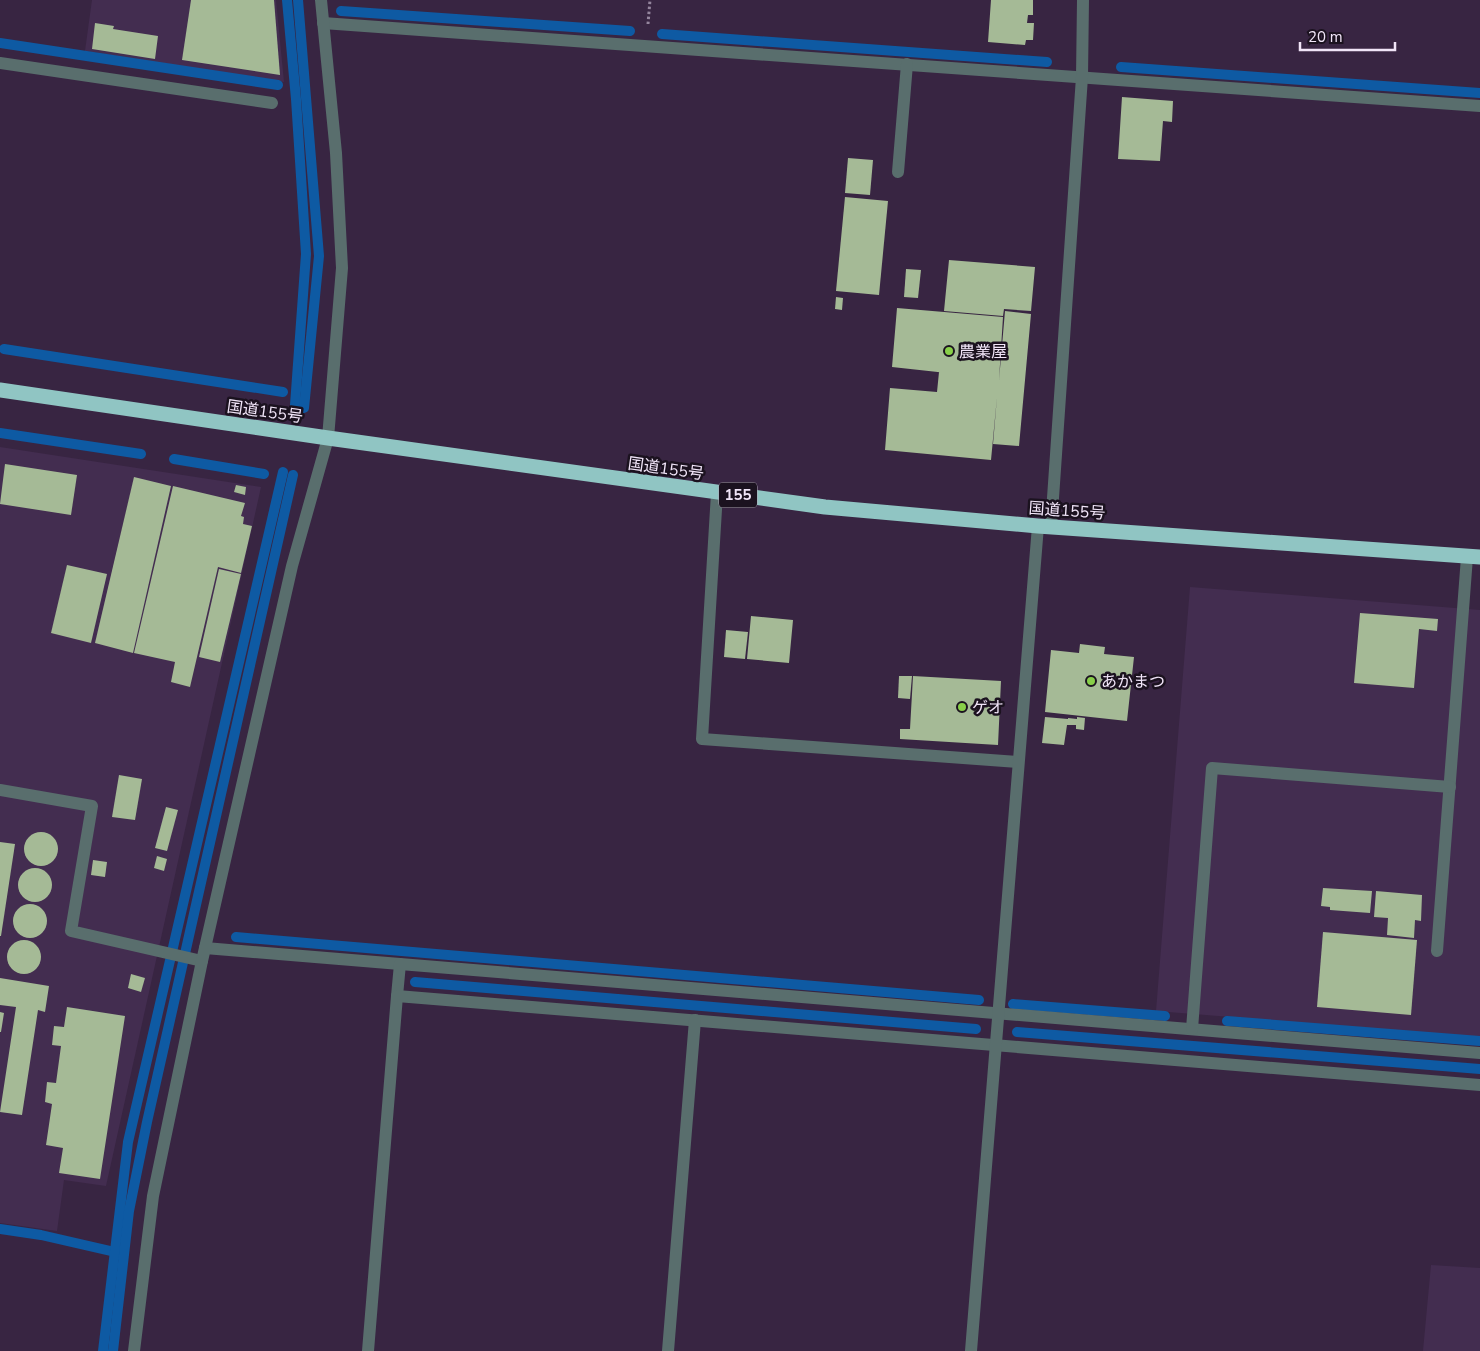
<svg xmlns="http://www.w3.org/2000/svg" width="1480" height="1351" font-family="'Nunito Sans','Noto Sans JP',sans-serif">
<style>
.built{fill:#432d50}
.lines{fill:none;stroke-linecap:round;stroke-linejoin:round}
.stream{stroke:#0e5aa3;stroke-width:10}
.building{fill:#a5ba96}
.path{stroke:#95869e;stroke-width:3;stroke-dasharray:2.5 2.5;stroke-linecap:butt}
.minor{stroke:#596e6d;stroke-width:12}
.highway{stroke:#90c5c3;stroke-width:15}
.poi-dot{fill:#88cf49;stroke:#1b121f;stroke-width:2}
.labels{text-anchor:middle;stroke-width:5;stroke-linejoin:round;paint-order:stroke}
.shield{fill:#1b121f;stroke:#b1a6b7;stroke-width:1}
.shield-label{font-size:15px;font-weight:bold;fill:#f1e5f8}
.poi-label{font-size:16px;fill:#f1e5f8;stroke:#1b121f;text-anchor:start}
.street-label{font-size:16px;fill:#f1e5f8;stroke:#1b121f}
</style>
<rect width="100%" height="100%" fill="#382542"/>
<g class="built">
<polygon points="92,0 276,0 284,82 85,51"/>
<polygon points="0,447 261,487 106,1186 64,1180 57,1231 0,1223"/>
<polygon points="1190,587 1480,610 1480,1037 1156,1011"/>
<polygon points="1431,1265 1480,1268 1480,1351 1423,1351"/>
</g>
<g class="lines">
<g class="stream">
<polyline points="287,0 296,99 306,254 295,405"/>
<polyline points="298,0 319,256 304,408"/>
<polyline points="341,11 630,31"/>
<polyline points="662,34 1047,62"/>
<polyline points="0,43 278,85"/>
<polyline points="1121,67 1480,93"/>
<polyline points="4,349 283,392"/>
<polyline points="0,433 141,454"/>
<polyline points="174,459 264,474"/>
<polyline points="236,937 979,1000"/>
<polyline points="415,982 976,1029"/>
<polyline points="1013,1004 1165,1016"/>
<polyline points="1227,1021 1480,1041"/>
<polyline points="1017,1032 1480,1069"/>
<polyline points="0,1229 41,1235 115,1252"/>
<polyline points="103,1351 128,1142 283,472"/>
<polyline points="113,1351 129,1211 147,1122 293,475"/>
</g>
</g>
<g class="building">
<polygon points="191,0 274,0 280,75 182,60"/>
<polygon points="991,0 1033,0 1033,15 1028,15 1027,23 1034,23 1033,40 1026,40 1025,45 988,42"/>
<polygon points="95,23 114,26 113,29 158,36 155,59 92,49"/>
<polygon points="1122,97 1173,101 1172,122 1163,121 1160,161 1118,159"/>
<polygon points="848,158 873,160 870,195 845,193"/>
<polygon points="845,197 888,201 879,295 836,291"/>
<polygon points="949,260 1035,267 1031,311 1004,309 1003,316 944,311"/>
<polygon points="906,269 921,270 918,298 904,297"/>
<polygon points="836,297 843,298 842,310 835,309"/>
<polygon points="897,308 1003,317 999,380 1005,311 1031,314 1019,446 993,444 997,397 991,460 885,450 890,388 937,392 939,372 956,374 892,367"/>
<polygon points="5,464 77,475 71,515 0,504"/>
<polygon points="134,477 171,486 133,653 95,643"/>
<polygon points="236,485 246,487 245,495 234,492"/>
<polygon points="173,486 245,503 241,516 244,517 243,524 252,526 241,573 218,567 190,687 171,682 175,662 134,653"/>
<polygon points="67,565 107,574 91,643 51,633"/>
<polygon points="219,569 241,574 220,662 199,657"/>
<polygon points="1360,613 1438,619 1437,631 1419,629 1414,688 1354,683"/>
<polygon points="751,616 793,620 789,663 747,659"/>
<polygon points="726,630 748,632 745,659 724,657"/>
<polygon points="1080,644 1105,647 1104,654 1134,657 1127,721 1045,712 1051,650 1079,653"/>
<polygon points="899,676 912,676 910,699 898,698"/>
<polygon points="913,676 1001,681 998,745 900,739 900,729 910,729"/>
<polygon points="1045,717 1068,719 1068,718 1077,719 1077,717 1085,718 1084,730 1076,729 1076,725 1067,725 1064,745 1042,743"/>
<polygon points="119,775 142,779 135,820 112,817"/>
<polygon points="166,807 178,810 167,851 155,848"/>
<circle cx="41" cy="849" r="17"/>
<polygon points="0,842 15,844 1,936 0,936"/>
<polygon points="157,856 167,859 164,871 154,868"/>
<polygon points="93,860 107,862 105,877 91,875"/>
<circle cx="35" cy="885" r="17"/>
<polygon points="1323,888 1372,891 1370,913 1330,910 1330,907 1321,906"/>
<polygon points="1376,891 1422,895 1421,921 1415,920 1414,938 1387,935 1388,918 1374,917"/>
<circle cx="30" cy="921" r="17"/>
<polygon points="1323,932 1417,940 1411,1015 1317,1007"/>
<circle cx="24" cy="957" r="17"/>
<polygon points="131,974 145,978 141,992 128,988"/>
<polygon points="0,978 49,986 45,1012 38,1010 22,1115 0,1112 16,1007 0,1005"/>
<polygon points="67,1007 125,1016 100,1179 59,1173 63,1148 46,1145 52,1104 45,1102 47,1082 56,1083 61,1046 52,1045 54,1026 64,1027"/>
<polygon points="0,1012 4,1013 1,1032 0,1032"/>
</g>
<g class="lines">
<polyline class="path" points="648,24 650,0"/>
<g class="minor">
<polyline points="323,23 1480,106"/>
<polyline points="0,63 272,103"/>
<polyline points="898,172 907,64"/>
<polyline points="717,493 702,739 1018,762"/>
<polyline points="1051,527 1082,77 1083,0"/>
<polyline points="0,790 92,806 71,931 202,961"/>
<polyline points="205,948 400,964"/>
<polyline points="1437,951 1467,557"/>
<polyline points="397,996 400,964 1480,1053"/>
<polyline points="1192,1029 1212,768 1450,787"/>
<polyline points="134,1351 153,1196 202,961 292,566 328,438 342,268 336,153 321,0"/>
<polyline points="368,1351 397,996 1480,1085"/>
<polyline points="668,1351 695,1020"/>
<polyline points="971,1351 1038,526"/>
</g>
<polyline class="highway" points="0,390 328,438 825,507 1038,526 1480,557"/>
</g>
<g class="poi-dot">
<circle cx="949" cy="351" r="5"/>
<circle cx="1091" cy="681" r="5"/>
<circle cx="962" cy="707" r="5"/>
</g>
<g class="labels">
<rect class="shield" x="719" y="482.5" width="38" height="25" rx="4"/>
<g class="shield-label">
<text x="738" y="500">155</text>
</g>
<g class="poi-label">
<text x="959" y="357">農業屋</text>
<text x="1101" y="687">あかまつ</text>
<text x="972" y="713">ゲオ</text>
</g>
<g class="street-label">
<text transform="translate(265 411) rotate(8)" y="6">国道155号</text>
<text transform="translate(666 468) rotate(8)" y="6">国道155号</text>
<text transform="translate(1067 510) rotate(4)" y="6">国道155号</text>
</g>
</g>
<path d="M1300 42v8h95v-8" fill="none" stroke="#f1e5f8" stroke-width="2.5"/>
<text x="1308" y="42" font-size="15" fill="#f1e5f8" stroke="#1b121f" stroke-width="4" paint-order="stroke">20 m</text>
</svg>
